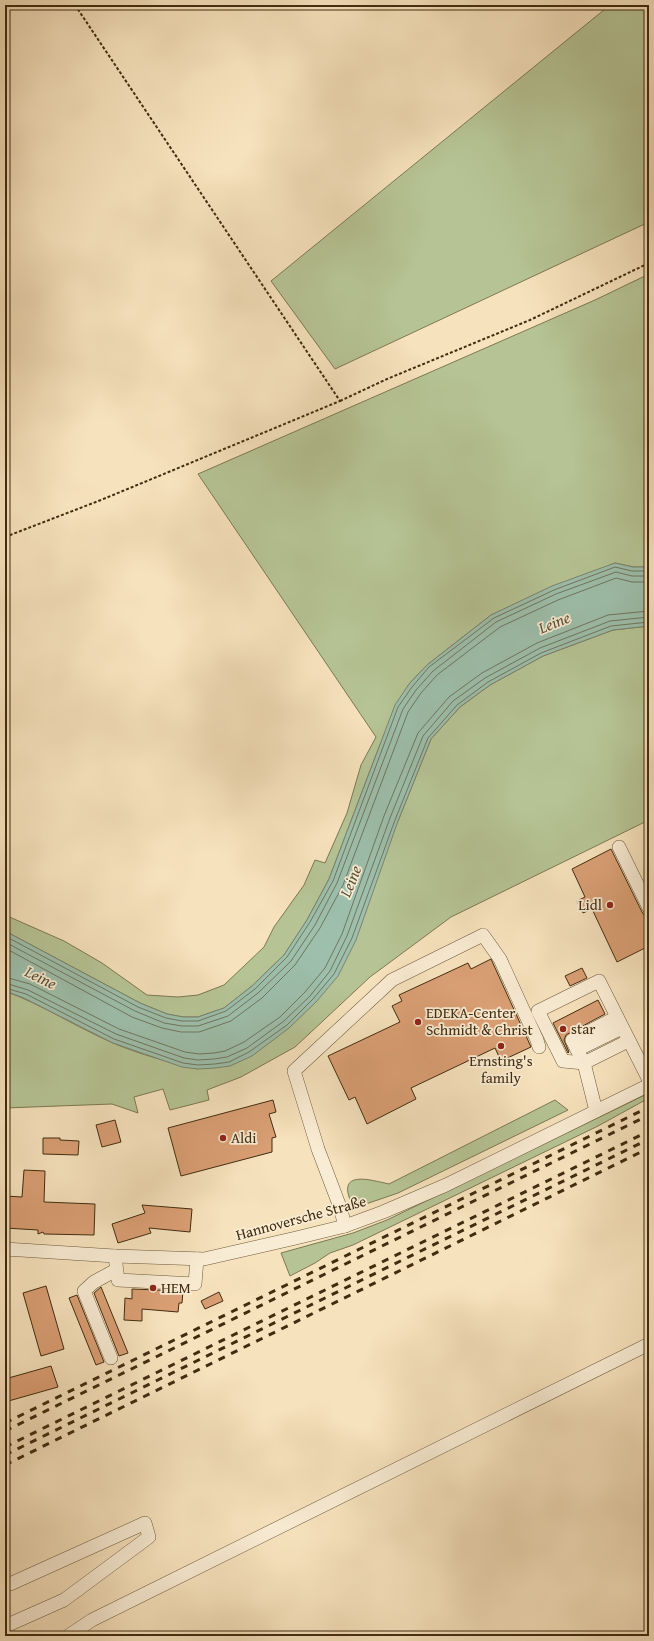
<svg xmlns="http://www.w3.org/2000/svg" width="654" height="1641" font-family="'Gentium Book Plus',serif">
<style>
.green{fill:#b6c495;stroke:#7c7852}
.water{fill:#9dbfac;stroke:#78846e}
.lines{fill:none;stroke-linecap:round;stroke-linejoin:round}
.shore{stroke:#6f765e;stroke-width:1}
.building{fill:#da9f74;stroke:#412c10}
.minor-casing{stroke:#6e5a3b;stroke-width:14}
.path{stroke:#412c10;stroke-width:2;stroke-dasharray:3 2;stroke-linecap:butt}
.minor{stroke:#f9ecd4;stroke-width:13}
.rail{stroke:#412c10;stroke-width:3;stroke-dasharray:7 7;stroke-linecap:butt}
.poi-dot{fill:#8f2418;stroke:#f9ecd4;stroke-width:1.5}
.labels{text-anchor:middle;stroke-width:3.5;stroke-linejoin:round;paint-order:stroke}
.poi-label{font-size:15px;fill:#412c10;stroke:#f9ecd4;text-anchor:start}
.street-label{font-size:15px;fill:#412c10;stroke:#f9ecd4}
.water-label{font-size:16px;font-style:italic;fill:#585137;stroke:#f9ecd4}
</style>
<rect width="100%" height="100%" fill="#f6e2bd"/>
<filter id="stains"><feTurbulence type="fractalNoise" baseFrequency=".005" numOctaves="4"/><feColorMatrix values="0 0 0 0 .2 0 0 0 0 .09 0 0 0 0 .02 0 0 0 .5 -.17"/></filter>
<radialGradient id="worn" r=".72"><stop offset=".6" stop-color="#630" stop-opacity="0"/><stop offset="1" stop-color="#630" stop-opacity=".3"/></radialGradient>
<g class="green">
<polygon points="610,5 649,5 649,222 335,369 271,281"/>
<polygon points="649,274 649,567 633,567 615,563 491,615 427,665 409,684 379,747 329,879 307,920 284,955 252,986 224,1008 198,1017 183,1017 167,1014 140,1003 5,931 5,915 64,941 102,963 147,995 178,997 198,995 224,985 264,947 274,927 304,885 315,860 325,863 347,813 361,765 376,737 198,474 595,300"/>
<path d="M649,626V820L451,917L370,977L295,1047L241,1077L207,1090L209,1100L170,1110L163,1089L134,1097L138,1113L112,1104L5,1108V991C43,1005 76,1027 113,1043C141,1055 169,1062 198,1069L398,821L431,739L460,707L490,685L543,656L613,630Z"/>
<polygon points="649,1093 649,1098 598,1126 353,1245 330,1253 315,1263 290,1276 281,1253 353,1233 387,1220"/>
<path d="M555,1100L568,1110L398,1193L366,1204L359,1202L352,1204C335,1169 371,1180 389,1184Z"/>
</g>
<polygon class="water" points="615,563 633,567 649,567 649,626 613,630 543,656 490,685 460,707 431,739 398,821 356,940 338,976 316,1002 289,1028 252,1056 230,1066 215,1068 198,1069 182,1067 113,1043 24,998 5,991 5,931 140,1003 167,1014 183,1017 198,1017 224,1008 252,986 284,955 307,920 329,879 395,705 409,684 427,665 491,615 552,586"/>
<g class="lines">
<g class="shore">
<polyline points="5,936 138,1007 166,1018 182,1021 198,1021 226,1011 255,989 287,957 310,922 333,881 398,707 412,687 429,667 494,618 554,590 615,567 632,571 649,571"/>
<polyline points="5,942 135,1011 164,1023 182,1026 198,1026 228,1016 258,993 291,961 315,925 337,883 403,709 416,690 433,671 496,622 556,594 616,572 632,576 649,576"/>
<polyline points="5,948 132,1017 162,1028 181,1032 199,1032 231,1021 262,998 295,965 320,928 343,885 408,712 421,693 437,675 500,627 558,600 616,578 632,582 649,582"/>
<polyline points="5,977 30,984 119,1029 185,1052 199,1054 214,1053 225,1051 244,1042 280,1017 305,992 325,968 342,934 384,816 418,733 449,697 482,673 537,643 608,615 649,611"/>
<polyline points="5,983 28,990 116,1034 184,1058 198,1060 214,1059 227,1057 247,1048 284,1021 310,996 330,971 347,936 390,818 423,736 453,701 485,678 540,648 610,621 649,617"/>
<polyline points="5,988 26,994 114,1039 183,1063 198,1065 215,1064 229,1062 249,1052 287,1025 313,999 334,974 352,938 395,820 428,738 457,705 488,682 541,653 611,626 649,622"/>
</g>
</g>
<g class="building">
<polygon points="611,849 642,912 649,922 649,946 617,962 592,909 583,913 577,901 585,897 572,869"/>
<polygon points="491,959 531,1047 501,1061 495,1048 411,1088 416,1099 367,1124 355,1097 349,1100 328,1056 400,1022 392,1006 402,1001 399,995 468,963 471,969"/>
<polygon points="582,968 587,978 570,986 565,976"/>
<polygon points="598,1000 605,1014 566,1035 564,1040 569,1052 568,1053 553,1023"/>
<polygon points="273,1100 276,1112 269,1114 276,1137 272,1138 272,1152 181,1176 168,1128"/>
<polygon points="115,1120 121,1142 102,1147 96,1125"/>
<polygon points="43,1138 60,1138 60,1140 79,1141 78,1155 43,1154"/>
<polygon points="24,1170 45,1171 44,1202 95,1204 94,1235 44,1234 43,1232 38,1234 38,1230 5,1228 5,1196 22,1197"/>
<polygon points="142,1205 192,1209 190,1232 149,1228 151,1233 118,1243 112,1224 145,1213"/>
<polygon points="46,1286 64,1349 41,1356 23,1293"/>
<polygon points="101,1287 128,1353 119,1356 94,1293"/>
<polygon points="132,1289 183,1291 182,1303 179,1303 178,1312 142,1309 142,1321 124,1320 125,1298 132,1299"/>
<polygon points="219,1292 223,1301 205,1309 201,1301"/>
<polygon points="77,1295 104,1362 96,1365 69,1298"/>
<polygon points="51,1366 58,1387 5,1402 5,1379"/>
</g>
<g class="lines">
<defs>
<g id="minor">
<polyline points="619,847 649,908"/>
<polyline points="628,1041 584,1063 563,1061 538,1011 599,981 649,1080"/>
<polyline points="577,1050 622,1028"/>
<polyline points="596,1111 584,1063 572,1040 617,1017"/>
<polyline points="345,1226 340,1207 318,1149 294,1071 392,980 483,935 500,959 537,1040 539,1047"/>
<polyline points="5,1249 115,1256 204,1259 296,1238 345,1226 383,1212 446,1185 649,1085"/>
<polyline points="115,1256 118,1280 195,1284 197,1259"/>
<polyline points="111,1358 84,1291 94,1282 116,1270"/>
<polyline points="10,1624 64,1600 149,1537 145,1523 10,1584"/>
<polyline points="68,1636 92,1620 649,1344"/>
</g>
</defs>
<use href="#minor" class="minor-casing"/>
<g class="path">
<polyline points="340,401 387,379 530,320 649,263"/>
<polyline points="5,537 101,500 340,401 75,5"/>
</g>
<use href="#minor" class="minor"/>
<g class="rail">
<polyline points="5,1423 649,1107"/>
<polyline points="5,1431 649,1115"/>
<polyline points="5,1447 649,1131"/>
<polyline points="5,1455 649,1139"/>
<polyline points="5,1465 649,1148"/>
</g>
</g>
<g class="poi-dot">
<circle cx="610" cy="905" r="4"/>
<circle cx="418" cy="1022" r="4"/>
<circle cx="563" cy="1029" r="4"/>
<circle cx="501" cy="1046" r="4"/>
<circle cx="223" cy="1138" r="4"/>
<circle cx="153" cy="1288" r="4"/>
</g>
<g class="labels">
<g class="poi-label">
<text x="602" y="910" text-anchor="end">Lidl</text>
<text x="426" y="1018">EDEKA-Center<tspan x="426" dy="17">Schmidt &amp; Christ</tspan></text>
<text x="571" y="1034">star</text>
<text x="501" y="1066" text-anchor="middle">Ernsting's<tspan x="501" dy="17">family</tspan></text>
<text x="231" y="1143">Aldi</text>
<text x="161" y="1293">HEM</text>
</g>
<g class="street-label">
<text transform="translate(301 1218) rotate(-15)" y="5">Hannoversche Straße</text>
</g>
<g class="water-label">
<text transform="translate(554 622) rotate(-22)" y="6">Leine</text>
<text transform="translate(350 881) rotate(-68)" y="6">Leine</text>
<text transform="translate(41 977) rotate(26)" y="6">Leine</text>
</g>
</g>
<rect width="654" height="1641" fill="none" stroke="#f6e2bd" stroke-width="20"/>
<rect x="6" y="6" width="642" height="1629" fill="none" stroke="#412c10" stroke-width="2"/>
<rect x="10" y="10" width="634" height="1621" fill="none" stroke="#412c10"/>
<rect width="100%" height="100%" filter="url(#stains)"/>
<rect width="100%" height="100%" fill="url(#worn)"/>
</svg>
